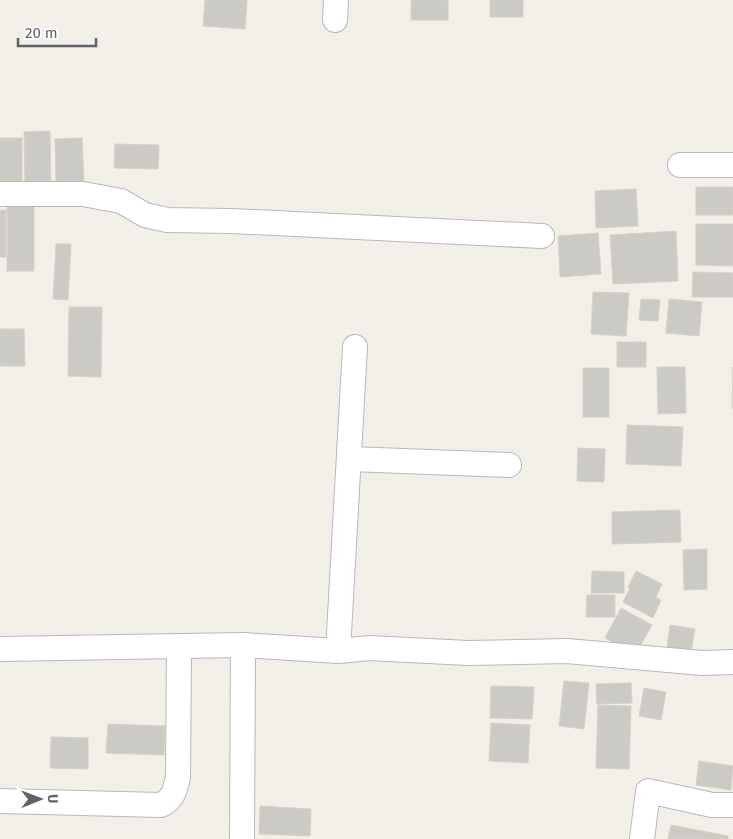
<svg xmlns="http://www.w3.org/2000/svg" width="733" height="839" font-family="'Fira Sans',sans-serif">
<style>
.building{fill:#cccac5;stroke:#d6d1c6}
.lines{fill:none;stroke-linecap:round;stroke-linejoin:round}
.street-casing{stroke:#b5b8bc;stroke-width:26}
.street{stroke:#fff;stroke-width:24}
</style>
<rect width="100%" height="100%" fill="#f1efe8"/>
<g class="building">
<polygon points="205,0 247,0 245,29 203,26"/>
<rect x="411" y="0" width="37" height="20"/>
<rect x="490" y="0" width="33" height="17"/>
<polygon points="50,131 51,186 25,186 24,132"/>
<rect x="0" y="138" width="22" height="43"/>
<polygon points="82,138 84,184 56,185 55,139"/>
<polygon points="115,144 159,145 158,169 114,168"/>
<rect x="696" y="187" width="37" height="28"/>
<polygon points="636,189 638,226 596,228 595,191"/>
<rect x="7" y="206" width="27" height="65"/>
<rect x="0" y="210" width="6" height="47"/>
<polygon points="696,224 733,224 733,266 696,265"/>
<polygon points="676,231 678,281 613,284 610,235"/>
<polygon points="598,233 601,274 560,277 558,236"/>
<polygon points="56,244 71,244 68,300 53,299"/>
<polygon points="693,272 733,273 733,297 692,297"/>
<polygon points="593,292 629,293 626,336 591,334"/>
<polygon points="641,299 660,300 658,321 639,320"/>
<polygon points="669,299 702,302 699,336 666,333"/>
<polygon points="69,307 102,307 101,377 68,376"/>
<polygon points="0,329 24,329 25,366 0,366"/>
<rect x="617" y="342" width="29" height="25"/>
<polygon points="657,367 685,367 686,413 658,414"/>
<polygon points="733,367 733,408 732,408"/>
<rect x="583" y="368" width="26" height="49"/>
<polygon points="627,425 683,427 681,466 626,464"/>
<polygon points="578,448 605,449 604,482 577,481"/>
<polygon points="680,510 681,542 612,544 612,512"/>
<polygon points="707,549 707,589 684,590 683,550"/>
<polygon points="592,571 624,572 624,593 591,593"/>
<polygon points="636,571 662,584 656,597 661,600 653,618 623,602 630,588 628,587"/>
<polygon points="587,595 615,595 615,617 586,617"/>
<polygon points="621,608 652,625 635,655 605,638"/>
<polygon points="670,625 695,629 691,652 667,648"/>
<polygon points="564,681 589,683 584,729 559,726"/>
<polygon points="631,683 632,703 597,704 596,684"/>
<polygon points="491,686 534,687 532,719 490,718"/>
<polygon points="644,688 666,692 661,720 639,716"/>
<polygon points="598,705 631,706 629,769 596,768"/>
<polygon points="491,723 530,725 528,763 489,761"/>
<polygon points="108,724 165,726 164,755 106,753"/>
<polygon points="51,737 88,738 88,769 50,768"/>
<polygon points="699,761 733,766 731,790 696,785"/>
<polygon points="260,806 311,809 310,836 259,834"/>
<polygon points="671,825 728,836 728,839 668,839"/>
</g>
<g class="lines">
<defs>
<g id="street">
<polyline points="335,20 336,0"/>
<polyline points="680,165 733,165"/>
<polyline points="0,194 83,194 121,201 145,215 167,220 231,221 542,236"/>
<polyline points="350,459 509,465"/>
<polyline points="0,649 243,645 338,651 370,648 468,653 567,651 702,663 733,662"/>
<polyline points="338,651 355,347"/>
<path d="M0,801L161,805C174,798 174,792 178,778L179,647"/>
<polyline points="242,839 243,645"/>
<polyline points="642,839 648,791 712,805 733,805"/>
</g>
</defs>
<use href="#street" class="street-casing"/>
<use href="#street" class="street"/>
</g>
<g transform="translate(40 799) rotate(89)" stroke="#ffffff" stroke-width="4" paint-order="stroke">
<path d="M0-4L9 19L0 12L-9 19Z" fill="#5f6368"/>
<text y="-8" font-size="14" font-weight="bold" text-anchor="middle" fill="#5f6368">U</text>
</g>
<path d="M18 38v8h78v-8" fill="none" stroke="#5f6368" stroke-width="2.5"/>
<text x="25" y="38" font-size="15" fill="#5f6368" stroke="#ffffff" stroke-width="4" paint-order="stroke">20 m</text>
</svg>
